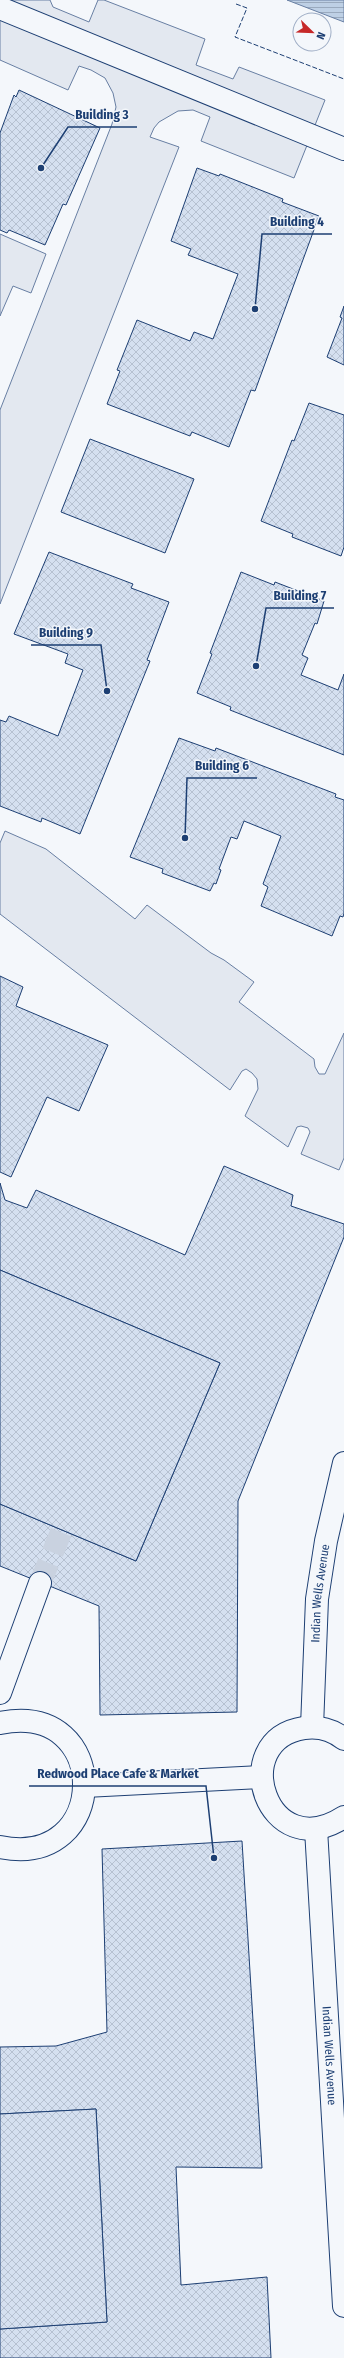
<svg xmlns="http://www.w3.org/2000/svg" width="344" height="2358" font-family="'Fira Sans Condensed',sans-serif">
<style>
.parking{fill:#e3e8f0;stroke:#687fa3}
.water{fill:url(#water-rules);stroke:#687fa3}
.building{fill:url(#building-cross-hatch);stroke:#1d3f73}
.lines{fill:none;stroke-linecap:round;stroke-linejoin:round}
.minor-tunnel{stroke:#c9d2e0;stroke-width:22;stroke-dasharray:22 11;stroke-linecap:butt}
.minor-casing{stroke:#1d3f73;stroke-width:24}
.minor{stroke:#f4f7fb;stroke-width:22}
.fence{stroke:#1d3f73;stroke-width:1;stroke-dasharray:5 2;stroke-linecap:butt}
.labels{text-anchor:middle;stroke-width:3;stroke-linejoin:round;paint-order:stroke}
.street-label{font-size:12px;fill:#1d3f73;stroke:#f4f7fb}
.leader{fill:none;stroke:#1d3f73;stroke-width:1.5}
.callout-dot{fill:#1d3f73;stroke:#f4f7fb;stroke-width:1.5}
.callout-label{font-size:13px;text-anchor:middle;font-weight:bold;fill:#1d3f73;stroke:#f4f7fb;stroke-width:3;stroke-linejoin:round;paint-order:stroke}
</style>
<defs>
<pattern id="water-rules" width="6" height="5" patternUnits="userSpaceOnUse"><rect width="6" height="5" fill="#bed0e5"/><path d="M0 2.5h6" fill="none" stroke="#9aaabe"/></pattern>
<pattern id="building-cross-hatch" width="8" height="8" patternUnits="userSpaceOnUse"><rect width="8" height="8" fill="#d5e0f0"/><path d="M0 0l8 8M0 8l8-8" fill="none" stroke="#b6c1d1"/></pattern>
</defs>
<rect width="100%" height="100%" fill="#f4f7fb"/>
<g class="parking">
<polygon points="0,0 50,0 53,7 89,22 98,0 104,0 205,39 196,65 233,79 239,67 325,100 294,178 201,141 210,117 193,110 178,111 159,122 154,128 150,137 179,147 0,604 0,410 112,124 116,107 113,93 105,78 91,70 79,66 68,90 0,60"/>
<polygon points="0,234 46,254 31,293 13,286 0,316"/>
<polygon points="5,831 46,849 135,919 147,905 211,953 224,960 254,982 239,1002 314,1059 315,1067 319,1074 325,1074 344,1033 344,1158 339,1170 301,1154 310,1132 308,1128 301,1126 297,1127 288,1147 245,1116 258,1089 257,1079 252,1073 246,1069 242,1071 230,1090 0,914 0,843"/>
</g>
<polygon class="water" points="287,0 344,0 344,22"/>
<g class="building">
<polygon points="19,90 100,128 66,205 63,204 45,245 9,230 7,233 0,230 0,133 14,95 16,97"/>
<polygon points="197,168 219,176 220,174 283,199 282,202 319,216 255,391 251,390 229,447 192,432 190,436 107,404 120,371 117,370 137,320 190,341 194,332 213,339 238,274 188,255 191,249 171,241"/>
<polygon points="344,306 344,365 327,357 342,318 340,317"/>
<polygon points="309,403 344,415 344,547 341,556 292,537 293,534 261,521 292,440 294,441"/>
<polygon points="90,439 194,479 165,553 61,512"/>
<polygon points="49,552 133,584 131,588 169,602 147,660 150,661 80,834 42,818 41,822 0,806 0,720 6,722 9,716 58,736 83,670 65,663 68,654 14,634"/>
<polygon points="241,572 274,585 275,582 324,601 317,624 315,623 302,655 308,658 301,675 338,690 344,674 344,755 230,710 231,707 197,693 212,654 210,653"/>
<polygon points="179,738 215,751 216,748 336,794 335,797 344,800 344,913 343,917 340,916 332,936 261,906 268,887 263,884 281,836 244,821 237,839 231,837 219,869 221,870 216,884 214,883 210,891 162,873 163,869 130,857"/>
<polygon points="0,976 23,987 16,1006 108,1045 79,1111 47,1097 11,1177 0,1172"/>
<polygon points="224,1166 293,1195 291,1206 344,1224 344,1237 238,1501 237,1712 100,1715 99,1606 0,1566 0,1504 136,1561 220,1363 0,1270 0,1183 5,1200 27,1208 36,1190 185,1255"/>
<polygon points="0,1270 220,1363 136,1561 0,1504"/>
<polygon points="242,1841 262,2168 176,2167 181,2285 267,2277 271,2358 0,2358 0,2329 107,2322 96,2109 0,2114 0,2047 56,2046 107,2032 102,1849"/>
<polygon points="96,2109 107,2322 0,2329 0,2114"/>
</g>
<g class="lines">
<polyline class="minor-tunnel" points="40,1583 62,1530"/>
<defs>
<g id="minor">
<polyline points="0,8 344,149"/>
<polyline points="0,1693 40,1583"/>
<path d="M0,1723C113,1700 111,1870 0,1847"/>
<path id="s1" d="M312,1727L317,1599L326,1541L344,1463"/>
<path d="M344,1739C333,1730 318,1726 304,1728C226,1740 267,1867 344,1817"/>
<polyline points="85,1786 261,1777"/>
<path id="s2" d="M316,1829L344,2306"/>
</g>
</defs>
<use href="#minor" class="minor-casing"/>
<use href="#minor" class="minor"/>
<polyline class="fence" points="236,4 247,8 235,37 344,79"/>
</g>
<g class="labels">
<g class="street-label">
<text dy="4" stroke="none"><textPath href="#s1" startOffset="134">Indian Wells Avenue</textPath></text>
<text dy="4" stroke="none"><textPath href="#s2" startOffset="227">Indian Wells Avenue</textPath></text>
</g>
</g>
<path class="leader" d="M41 168L68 127H137M255 309L262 234H332M256 666L266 608H334M107 691L101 645H31M185 838L187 778H257M214 1858L206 1786H29"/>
<g class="callout-dot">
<circle cx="41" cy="168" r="4"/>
<circle cx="255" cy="309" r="4"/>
<circle cx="256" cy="666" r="4"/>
<circle cx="107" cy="691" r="4"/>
<circle cx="185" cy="838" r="4"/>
<circle cx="214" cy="1858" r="4"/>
</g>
<g class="callout-label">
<text x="102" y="119">Building 3</text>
<text x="297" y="226">Building 4</text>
<text x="300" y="600">Building 7</text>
<text x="66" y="637">Building 9</text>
<text x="222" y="770">Building 6</text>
<text x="118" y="1778">Redwood Place Cafe &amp; Market</text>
</g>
<g transform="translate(312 32) rotate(113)"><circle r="19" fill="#f4f7fb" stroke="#9eadc5"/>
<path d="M0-3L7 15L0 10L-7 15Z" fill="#c62828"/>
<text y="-6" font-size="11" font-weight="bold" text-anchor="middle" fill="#1d3f73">N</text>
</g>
</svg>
